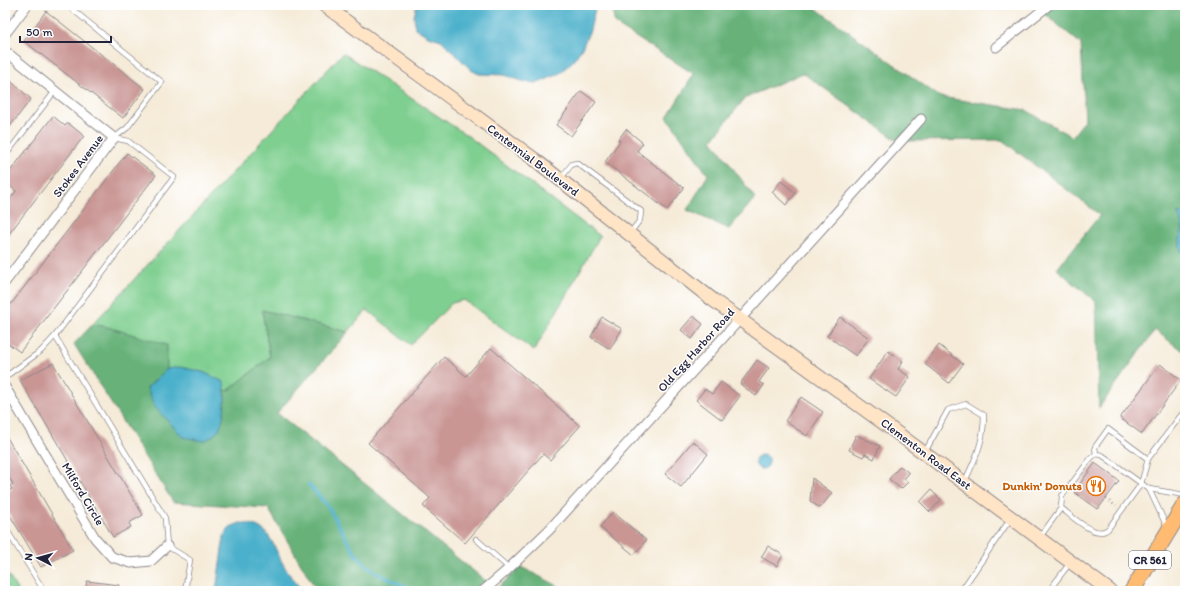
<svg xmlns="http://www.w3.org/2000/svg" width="1190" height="596" font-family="Itim,sans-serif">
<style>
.green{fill:#7fcf90;stroke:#507866}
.forest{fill:#67b27a;stroke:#446a5a}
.water{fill:#4cb0cb;stroke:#376983}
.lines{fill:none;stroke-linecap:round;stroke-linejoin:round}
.stream{stroke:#4cb0cb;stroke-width:3.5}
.building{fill:#c99694}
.lane-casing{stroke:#8c868a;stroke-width:6}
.street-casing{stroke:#8c868a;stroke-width:11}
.secondary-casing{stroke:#8c868a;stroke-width:15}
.primary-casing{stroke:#8c868a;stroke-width:17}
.path{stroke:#8c868a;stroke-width:2;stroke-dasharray:1 3;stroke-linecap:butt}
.lane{stroke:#fff;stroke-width:4.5}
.street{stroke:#fff;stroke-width:9}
.secondary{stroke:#ffe4c6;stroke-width:13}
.primary{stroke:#ffbb71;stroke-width:15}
.labels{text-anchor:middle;stroke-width:3;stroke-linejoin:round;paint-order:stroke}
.shield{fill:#fff;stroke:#646476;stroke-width:1}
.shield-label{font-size:11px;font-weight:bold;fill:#22223b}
.street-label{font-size:12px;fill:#22223b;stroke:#fff}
.food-label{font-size:12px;font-weight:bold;fill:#c56008;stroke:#fff;text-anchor:end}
</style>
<rect width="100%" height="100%" fill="#fff"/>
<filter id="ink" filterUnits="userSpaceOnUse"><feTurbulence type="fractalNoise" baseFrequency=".025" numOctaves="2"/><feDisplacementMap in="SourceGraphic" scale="8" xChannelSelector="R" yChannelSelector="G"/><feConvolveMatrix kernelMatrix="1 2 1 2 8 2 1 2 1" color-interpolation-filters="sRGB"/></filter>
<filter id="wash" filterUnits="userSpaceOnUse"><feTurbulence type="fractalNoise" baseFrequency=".012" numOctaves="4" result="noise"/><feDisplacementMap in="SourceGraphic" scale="16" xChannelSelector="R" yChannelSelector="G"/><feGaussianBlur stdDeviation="0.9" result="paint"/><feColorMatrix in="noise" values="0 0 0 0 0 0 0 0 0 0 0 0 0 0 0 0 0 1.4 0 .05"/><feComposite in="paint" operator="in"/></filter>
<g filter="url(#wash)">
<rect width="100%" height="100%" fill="#f5ebd8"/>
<g class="green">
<polygon points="343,53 468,136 600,236 534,351 464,300 452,303 411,345 367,310 348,332 262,310 270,357 228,391 167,369 111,328 93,324"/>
<polygon points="5,570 18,591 5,591"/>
</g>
<g class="forest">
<polygon points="611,5 811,5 940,97 1026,110 1072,137 1085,120 1081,44 1044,13 1044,5 1185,5 1185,353 1155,330 1099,408 1096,302 1057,269 1100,215 1002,140 898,141 803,73 745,98 712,140 755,198 729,229 687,210 708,175 667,117 694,74 615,24"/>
<polygon points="262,310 348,332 277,413 496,589 521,567 568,591 317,591 268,508 173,502 74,344 93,324 111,328 167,345 167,369 228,391 270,357"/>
</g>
<g class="water">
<polygon points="417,5 596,5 590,30 582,48 573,61 559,74 538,83 525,82 504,75 479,74 471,70 441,40 428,36 415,28 414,16"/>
<polygon points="1178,213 1185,215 1185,261 1180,247 1180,239 1183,229"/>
<path d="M180,367L203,372L224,382C226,396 226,424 215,434C212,437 207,439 204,441L183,437L154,406L147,388L167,369Z"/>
<circle cx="762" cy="462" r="7"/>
<path d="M240,523C270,524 271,542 283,564C288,574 296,583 303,591H216L224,536L230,527Z"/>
</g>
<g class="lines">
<polyline class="stream" points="309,485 327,505 354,552 366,565 380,575 416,591"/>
</g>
<g id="blocks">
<g class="building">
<polygon points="46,11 145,89 123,118 24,41"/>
<polygon points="5,76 31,99 5,133"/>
<polygon points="581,91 596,102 571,136 556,125"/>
<polygon points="53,116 65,126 68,123 84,136 5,239 5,206 16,191 5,182 5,178"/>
<polygon points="626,129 643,143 637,151 684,188 667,210 605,162 620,141 618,140"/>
<polygon points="127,153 156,175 20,352 5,341 5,312"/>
<polygon points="781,181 796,193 786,205 772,192"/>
<polygon points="693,316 703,324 692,339 681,330"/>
<polygon points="602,317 622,329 610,349 591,337"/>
<polygon points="840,317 869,338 856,356 827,336"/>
<polygon points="939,345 963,364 949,383 925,364"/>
<polygon points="491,348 580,426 550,460 543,454 465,543 423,506 430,498 368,443 444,357 466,376"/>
<polygon points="888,351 903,361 898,369 910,377 896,397 869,379"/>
<polygon points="757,360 769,368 759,382 764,385 756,396 740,384"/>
<polygon points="53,363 143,515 129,523 131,527 113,537 20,380"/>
<polygon points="1160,364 1181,380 1142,434 1120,418"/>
<polygon points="721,382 740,396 722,420 696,400 705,389 712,394"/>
<polygon points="801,397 823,412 807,436 785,421"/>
<polygon points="5,434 73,550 41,567 5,507 5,493 12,489 10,486 13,484 5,471"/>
<polygon points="856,435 880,446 874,459 865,454 863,457 849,450"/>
<polygon points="693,441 708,454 681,487 665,474"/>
<polygon points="1095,463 1119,481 1098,509 1074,492"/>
<polygon points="900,466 909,473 904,479 908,482 901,489 889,479"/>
<polygon points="812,478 832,493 820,508 810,501"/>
<polygon points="931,490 941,500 930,512 920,502"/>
<polygon points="613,512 646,540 634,555 600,527"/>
<polygon points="768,546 783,555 777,566 761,557"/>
<polygon points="87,581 119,585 118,591 85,591"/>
</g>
</g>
</g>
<g filter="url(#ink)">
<use href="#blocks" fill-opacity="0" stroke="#8c868a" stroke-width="1"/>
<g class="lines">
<defs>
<g id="lane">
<polyline points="67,5 162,82 127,128 114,138"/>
<polyline points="5,156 55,91"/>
<polyline points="561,178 572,164 577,163 641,211 640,220 630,233"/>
<polyline points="55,336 165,518 167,546 190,560 185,591"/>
<polyline points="5,377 41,351 55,336 174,177 128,141 114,138"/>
<path d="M925,452L948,410L966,404L984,415C984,441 976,458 965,481"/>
<polyline points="1096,454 1095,447 1108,429 1148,459"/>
<polyline points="1149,489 1167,527"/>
<polyline points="1061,508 1062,496 1091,458 1096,454 1102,455 1149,489 1185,495"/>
<polyline points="5,527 44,591"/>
<path d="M1040,537L1061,508C1072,516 1096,540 1108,529L1141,484L1148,459L1185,410"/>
<polyline points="476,539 509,568"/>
<polyline points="961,591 1011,518"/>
<polyline points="1053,591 1050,589 1070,563"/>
</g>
<g id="street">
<polyline points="5,34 27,5"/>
<polyline points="996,47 1049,5"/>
<polyline points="5,51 114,138 5,282"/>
<polyline points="5,387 95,538 112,557 131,563 151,561 167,546"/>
<polyline points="483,591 504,573 549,530 921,119"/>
</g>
<polyline id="secondary" points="324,5 534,159 713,300 893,430 1110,591"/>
<polyline id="primary" points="1132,591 1185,504"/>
</defs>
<use href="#lane" class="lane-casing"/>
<use href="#street" class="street-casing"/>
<use href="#secondary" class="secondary-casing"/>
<use href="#primary" class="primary-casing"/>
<polyline class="path" points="1106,499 1116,506"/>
<use href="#lane" class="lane"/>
<use href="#street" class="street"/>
<use href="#secondary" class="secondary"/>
<use href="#primary" class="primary"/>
</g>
</g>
<defs>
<symbol id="restaurant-ring" viewBox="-11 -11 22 22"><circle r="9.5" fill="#fff" stroke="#e8710a" stroke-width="1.5"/><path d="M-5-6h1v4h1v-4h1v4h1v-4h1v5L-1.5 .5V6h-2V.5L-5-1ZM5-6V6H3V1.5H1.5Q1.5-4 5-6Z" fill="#e8710a"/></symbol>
</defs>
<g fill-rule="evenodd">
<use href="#restaurant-ring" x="1085" y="475" width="22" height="22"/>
</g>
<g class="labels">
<rect class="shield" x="1129" y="551" width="42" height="18" rx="3"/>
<g class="shield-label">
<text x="1150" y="564">CR 561</text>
</g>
<g class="street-label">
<text transform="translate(533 160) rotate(37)" y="4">Centennial Boulevard</text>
<text transform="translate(78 166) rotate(-53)" y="4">Stokes Avenue</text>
<text transform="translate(696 350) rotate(-48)" y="4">Old Egg Harbor Road</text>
<text transform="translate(926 454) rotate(37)" y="4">Clementon Road East</text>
<text transform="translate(83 494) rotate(59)" y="4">Milford Circle</text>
</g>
<g class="food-label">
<text x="1082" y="490">Dunkin' Donuts</text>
</g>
</g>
<rect width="1190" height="596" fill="none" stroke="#fff" stroke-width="20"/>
<g transform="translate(38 558) rotate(276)" stroke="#ffffff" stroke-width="3" paint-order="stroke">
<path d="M0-3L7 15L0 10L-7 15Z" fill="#22223b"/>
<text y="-6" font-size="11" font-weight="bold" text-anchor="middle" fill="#22223b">N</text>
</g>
<path d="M20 36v6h91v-6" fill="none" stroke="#22223b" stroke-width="2"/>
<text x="26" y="36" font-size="12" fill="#22223b" stroke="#ffffff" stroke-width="3" paint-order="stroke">50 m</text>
</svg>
